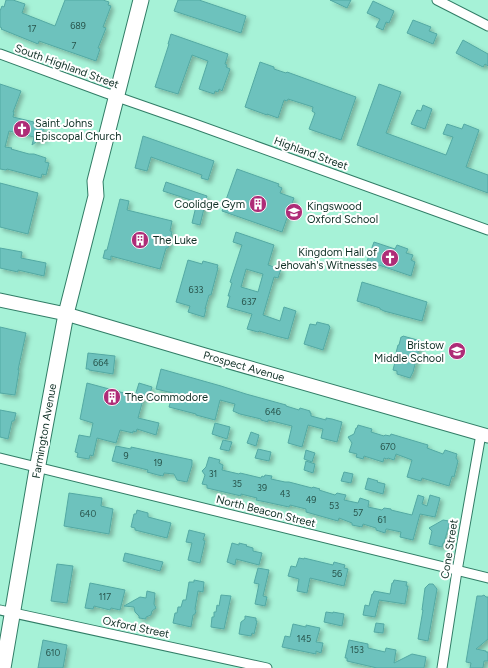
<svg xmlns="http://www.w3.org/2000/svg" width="488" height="668" font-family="Figtree,sans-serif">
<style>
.building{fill:#6dc2bd;stroke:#53a9a3;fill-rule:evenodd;filter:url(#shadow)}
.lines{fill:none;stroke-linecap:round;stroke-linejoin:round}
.street-casing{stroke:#317d66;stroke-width:11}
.secondary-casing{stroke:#317d66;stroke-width:15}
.primary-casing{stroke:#317d66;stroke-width:17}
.street{stroke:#fff;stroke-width:9}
.secondary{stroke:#fff;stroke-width:13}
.primary{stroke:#fff;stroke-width:15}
.labels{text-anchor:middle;stroke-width:4;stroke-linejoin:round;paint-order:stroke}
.number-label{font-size:9px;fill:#28554c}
.street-label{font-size:11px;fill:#113127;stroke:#fff}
.poi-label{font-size:11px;fill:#113127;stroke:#fff;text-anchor:start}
</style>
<defs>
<filter id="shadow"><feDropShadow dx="3" dy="3" stdDeviation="2" flood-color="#0004"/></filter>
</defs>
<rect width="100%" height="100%" fill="#a6f2d7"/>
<g class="building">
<polygon points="6,0 13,0 25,4 22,13 55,26 65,0 103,0 109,2 108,5 111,6 103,27 106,28 98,48 100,49 96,61 39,41 38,44 1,29 2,28 0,27 0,11 2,6 4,7"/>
<polygon points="178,0 199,0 246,16 241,33 174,11"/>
<polygon points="330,0 351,0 347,8"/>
<polygon points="373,1 394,11 389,23 386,22 383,30 376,27 380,19 367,13"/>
<polygon points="413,20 431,27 429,31 437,34 433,44 407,33"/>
<polygon points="171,34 228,54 225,64 227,65 226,67 230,69 222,91 219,89 218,92 215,91 214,94 199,89 208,61 192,55 178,94 155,87 169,44 168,44"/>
<polygon points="463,40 488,54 488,66 485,64 483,67 456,53"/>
<polygon points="260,62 274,67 274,69 286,73 287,72 356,97 341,140 309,129 315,113 312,111 313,107 288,99 287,101 284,100 278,118 267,114 267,115 245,107"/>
<polygon points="0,84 21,91 13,112 14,112 13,117 34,122 33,124 44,127 42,134 46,140 40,139 32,145 34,137 9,131 5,147 12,148 11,149 29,154 34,154 46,158 45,162 49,163 46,175 42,174 41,178 7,169 6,170 0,169"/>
<polygon points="379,84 401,92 386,133 446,155 453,137 443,134 447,124 462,129 464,124 479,130 466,167 488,175 488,193 357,145"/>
<polygon points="423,105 432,109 425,129 411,124 417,110 421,111"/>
<polygon points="143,136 214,161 208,180 201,178 202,175 151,157 147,171 135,168"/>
<polygon points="237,169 279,184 278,186 282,188 280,193 294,198 282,232 222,211"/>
<polygon points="166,182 207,196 200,225 192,223 197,202 163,191"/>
<polygon points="0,183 38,193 28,234 0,227"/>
<polygon points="120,199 129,201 127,210 172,221 170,231 172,232 168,248 166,248 160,269 111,256 111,260 103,258 105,250 107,250"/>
<path d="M236,232L274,245L268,265L281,269L278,278L274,277L263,315L280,321L284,307L296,311L288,339L276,336L259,331L258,332L247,329L252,314L227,307L230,296H228L232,283L230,282L242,245L233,242ZM246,269L263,274L258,292L241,287Z"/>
<polygon points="374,242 395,249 397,245 408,249 406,253 413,255 411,260 415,262 411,276 367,261"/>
<polygon points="0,248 22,252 21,258 46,263 44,276 18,270 18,272 0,268"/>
<polygon points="188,260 202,264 203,261 218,265 217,268 218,268 211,295 209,295 205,309 206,309 204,317 188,312 190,306 176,302"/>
<polygon points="362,282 427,302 422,321 384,311 380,309 380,308 357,301"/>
<polygon points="317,322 329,325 329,326 330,327 323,350 304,344 310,324 316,325"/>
<polygon points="0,327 26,333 18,370 19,370 15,395 0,393"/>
<polygon points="403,336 421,341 413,372 410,378 397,374 397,371 393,370 395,362 394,361 398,345 399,345 401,337 402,337"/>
<polygon points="88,353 115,356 113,374 89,370 89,369 86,369"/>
<polygon points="161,369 221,386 246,394 286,405 286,406 299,410 300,408 310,411 310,413 311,413 311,416 326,420 326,418 332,419 342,422 337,442 321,438 323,429 308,425 302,447 288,443 292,426 268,420 268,422 261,420 261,419 240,414 233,411 235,404 220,400 215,420 196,415 196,414 169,407 173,393 156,389"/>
<polygon points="87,383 135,396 139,383 152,387 149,397 144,396 138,418 159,423 156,435 137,429 136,432 133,431 133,433 120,430 116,443 97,438 93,456 90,455 89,459 77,457 78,453 75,452 79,435 90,437 93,423 80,419"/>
<polygon points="0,410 16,413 14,421 12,421 8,439 0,437"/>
<polygon points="215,423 230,427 227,439 212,434"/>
<polygon points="358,425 372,429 371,432 384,436 385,435 390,436 391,434 428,445 427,448 443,454 445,450 457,454 456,458 458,461 454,477 452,476 449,486 422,478 421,481 407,477 412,460 396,454 394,460 388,458 387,459 384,458 383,462 364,456 363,459 356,457 357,454 349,452 352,443 348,437 354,434 356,428 357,428"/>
<polygon points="251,432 259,435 256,446 247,443"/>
<polygon points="223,440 232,442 229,451 220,449"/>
<polygon points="116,446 131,449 131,447 192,460 192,465 187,482 177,480 174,474 164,473 163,476 158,475 147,472 148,470 112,461"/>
<polygon points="258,449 271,452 269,461 255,458"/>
<polygon points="306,450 315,453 312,462 304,459"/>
<polygon points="209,457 220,460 219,463 223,465 222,470 239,474 240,473 261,478 262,476 264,477 265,475 272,476 271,479 285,482 289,482 312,488 313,487 320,489 319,490 335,495 337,493 346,495 344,500 358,503 360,498 369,501 368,507 382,510 384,508 391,509 391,510 412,515 418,495 424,497 422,504 427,506 430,495 440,498 435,517 420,514 413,540 400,537 401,532 387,529 386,529 385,533 376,530 376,528 363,524 362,527 352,525 352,523 339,518 338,521 306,512 306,509 290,505 289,507 266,502 256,500 257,498 241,494 241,496 207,488 207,485 202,484 205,475 202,471 206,467"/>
<polygon points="306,461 315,464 313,473 304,470"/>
<polygon points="344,472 353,474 351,483 341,481"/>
<polygon points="368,478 378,481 377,482 385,484 383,494 365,489"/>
<polygon points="69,493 102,498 101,506 113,509 109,534 64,526"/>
<polygon points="137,510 148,513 148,517 171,523 167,538 135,530 135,528 131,527 134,514 136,514"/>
<polygon points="443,520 449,521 449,525 444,543 443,543 442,547 429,544 432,531 429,528"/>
<polygon points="189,530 205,534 203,540 205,541 200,563 188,560 192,543 186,542"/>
<polygon points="232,543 239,545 239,543 247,545 246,546 253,548 253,551 262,553 259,565 236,559 235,565 227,562"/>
<polygon points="125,553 163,562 160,571 123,561"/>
<polygon points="299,558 304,559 304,558 333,565 334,562 345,565 344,568 348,569 344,586 310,578 307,593 297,591 299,579 288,576 291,566 296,567"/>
<polygon points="57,564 73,566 67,603 51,601"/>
<polygon points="258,568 269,570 263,596 267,597 265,606 255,604 259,584 254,583"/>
<polygon points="194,580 204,582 203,592 198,591 195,609 196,611 195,614 193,615 191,627 173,623 175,613 177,613 178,607 181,607 183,600 186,600 189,582 194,582"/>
<polygon points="394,580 407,582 406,586 408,586 405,604 379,600 375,617 363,615 365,605 369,606 372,594 373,594 374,591 390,594 392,583 393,583"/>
<polygon points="90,583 125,590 120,610 111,608 110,610 94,606 93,609 85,608"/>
<polygon points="429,584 433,584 437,589 428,641 418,639 423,610 422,610 425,588"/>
<polygon points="147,591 155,593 154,604 156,608 152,611 151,615 146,617 146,619 139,618 139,616 135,612 134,607 124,606 140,597 146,598"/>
<polygon points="221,595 231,596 224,629 211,627 212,617 214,617 214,612 216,612 217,605 219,606"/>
<polygon points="484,595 486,597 488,597 488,639 476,649 486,651 486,652 488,652 488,661 484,661 483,668 470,668 471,663 466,662 477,596 482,596"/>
<polygon points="326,612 333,613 333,612 344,614 342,626 324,622"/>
<polygon points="245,616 256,618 256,621 257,621 254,634 252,633 251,636 239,634 241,622 245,619"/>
<polygon points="376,623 384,624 383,633 374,632"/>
<polygon points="293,624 306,627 306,625 320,628 316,642 323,643 321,653 316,651 316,654 282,647 285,636 290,637"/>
<polygon points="43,640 67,645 63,668 38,668"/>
<polygon points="349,640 368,644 368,648 385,652 386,648 396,650 394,663 412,654 426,657 424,668 377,668 347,661 347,658 345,658"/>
</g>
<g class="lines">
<defs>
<g id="street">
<polyline points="437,0 488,26"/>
<polyline points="0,54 106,93 192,123 488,230"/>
<polyline points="0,458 488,578"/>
<polyline points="0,610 267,668"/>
<polyline points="442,668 457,571 481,434"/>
</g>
<polyline id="secondary" points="0,300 66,314 205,355 488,436"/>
<polyline id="primary" points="3,668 36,475 66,314 96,196 95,181 141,0"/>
</defs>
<use href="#street" class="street-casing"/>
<use href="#secondary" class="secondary-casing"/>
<use href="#primary" class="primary-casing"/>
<use href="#street" class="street"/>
<use href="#secondary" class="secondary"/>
<use href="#primary" class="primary"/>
</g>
<defs>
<symbol id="church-disc" viewBox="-11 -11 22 22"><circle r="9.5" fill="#ae2c77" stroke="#fff"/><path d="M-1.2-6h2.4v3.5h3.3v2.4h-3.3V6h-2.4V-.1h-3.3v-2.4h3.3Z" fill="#fff"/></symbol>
<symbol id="building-disc" viewBox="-11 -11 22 22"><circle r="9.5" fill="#ae2c77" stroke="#fff"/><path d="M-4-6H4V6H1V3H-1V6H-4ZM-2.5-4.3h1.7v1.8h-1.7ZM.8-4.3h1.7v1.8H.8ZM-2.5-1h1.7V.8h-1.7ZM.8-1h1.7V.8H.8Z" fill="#fff"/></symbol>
<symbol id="school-disc" viewBox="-11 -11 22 22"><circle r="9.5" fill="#ae2c77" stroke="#fff"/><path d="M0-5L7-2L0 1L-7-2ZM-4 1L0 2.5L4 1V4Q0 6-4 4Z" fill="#fff"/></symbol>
</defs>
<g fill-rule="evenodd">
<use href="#church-disc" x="12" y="119" width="20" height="20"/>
<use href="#building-disc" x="248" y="194" width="20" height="20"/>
<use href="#school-disc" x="284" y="202" width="20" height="20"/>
<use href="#building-disc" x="130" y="230" width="20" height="20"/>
<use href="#church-disc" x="380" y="248" width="20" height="20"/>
<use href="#school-disc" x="447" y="341" width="20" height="20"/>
<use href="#building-disc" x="102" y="387" width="20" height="20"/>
</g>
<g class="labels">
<g class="number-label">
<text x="78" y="29">689</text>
<text x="32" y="32">17</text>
<text x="74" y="49">7</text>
<text x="196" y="293">633</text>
<text x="249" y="305">637</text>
<text x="101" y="366">664</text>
<text x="273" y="415">646</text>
<text x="388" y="450">670</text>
<text x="126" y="459">9</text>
<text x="158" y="466">19</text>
<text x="213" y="477">31</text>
<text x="237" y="487">35</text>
<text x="262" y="491">39</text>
<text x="285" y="497">43</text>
<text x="311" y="503">49</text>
<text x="334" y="509">53</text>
<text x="358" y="516">57</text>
<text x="88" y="517">640</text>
<text x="382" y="523">61</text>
<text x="337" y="577">56</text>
<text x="105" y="600">117</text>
<text x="304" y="642">145</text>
<text x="357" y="653">153</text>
<text x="53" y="656">610</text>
</g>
<g class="street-label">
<text transform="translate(67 66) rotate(20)" y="4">South Highland Street</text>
<text transform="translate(311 153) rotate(20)" y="4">Highland Street</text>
<text transform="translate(244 366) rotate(16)" y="4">Prospect Avenue</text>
<text transform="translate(44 431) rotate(-80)" y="4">Farmington Avenue</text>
<text transform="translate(266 511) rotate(14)" y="4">North Beacon Street</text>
<text transform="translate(449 549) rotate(-81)" y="4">Cone Street</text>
<text transform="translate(136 627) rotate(12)" y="4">Oxford Street</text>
</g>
<g class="poi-label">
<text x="35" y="127">Saint Johns<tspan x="35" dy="13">Episcopal Church</tspan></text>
<text x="245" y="208" text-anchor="end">Coolidge Gym</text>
<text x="307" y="210">Kingswood<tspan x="307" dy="13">Oxford School</tspan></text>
<text x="153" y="244">The Luke</text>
<text x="377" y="256" text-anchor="end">Kingdom Hall of<tspan x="377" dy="13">Jehovah's Witnesses</tspan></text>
<text x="444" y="349" text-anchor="end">Bristow<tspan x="444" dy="13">Middle School</tspan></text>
<text x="125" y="401">The Commodore</text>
</g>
</g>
</svg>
